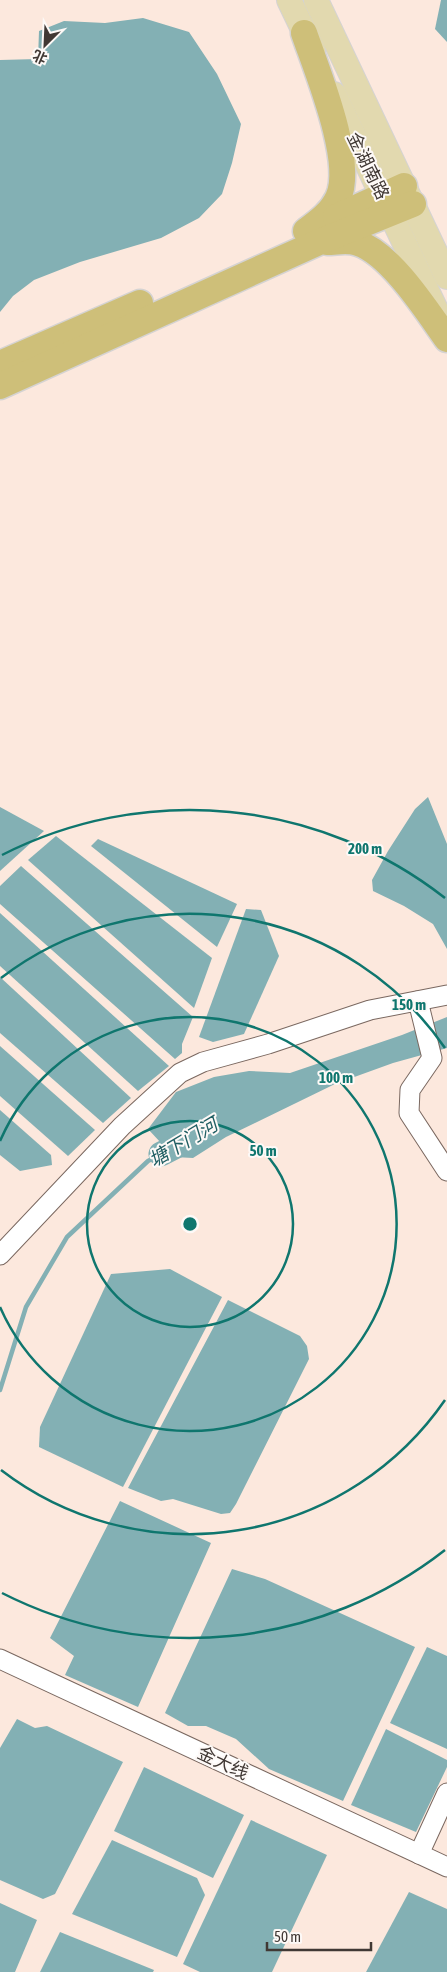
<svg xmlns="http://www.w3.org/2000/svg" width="447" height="1972" font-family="'Asap Condensed','Noto Sans SC',sans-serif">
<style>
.water{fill:#83b0b4}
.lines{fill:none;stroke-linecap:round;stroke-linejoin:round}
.stream{stroke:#83b0b4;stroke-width:4.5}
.river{stroke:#83b0b4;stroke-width:25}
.minor-casing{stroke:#7a6860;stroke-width:21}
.major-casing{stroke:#d5d3d2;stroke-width:26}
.highway-casing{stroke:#d5d3d2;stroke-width:29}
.minor{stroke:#fff;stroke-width:19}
.major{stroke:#e2d9af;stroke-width:24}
.highway{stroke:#cebf79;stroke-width:26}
.ring{fill:none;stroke:#0f766e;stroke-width:2.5}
.labels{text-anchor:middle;stroke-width:4;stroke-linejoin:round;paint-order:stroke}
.street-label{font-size:18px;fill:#403834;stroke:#fdf9f7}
.water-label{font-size:19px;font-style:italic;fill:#205e63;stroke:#fdf9f7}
.centre{fill:#0f766e;stroke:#fdf9f7;stroke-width:2.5}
.ring-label{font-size:15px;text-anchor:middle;font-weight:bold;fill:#0f766e;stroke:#fdf9f7;stroke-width:4;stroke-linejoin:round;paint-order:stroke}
</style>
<rect width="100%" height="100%" fill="#fce8dd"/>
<g class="water">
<polygon points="441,0 447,0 447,42 435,29"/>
<polygon points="143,18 189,32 217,74 241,124 232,163 222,194 199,218 161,238 80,262 34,280 13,296 0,312 0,60 38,59 39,31 64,21 105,23"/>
<polygon points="428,797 447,844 447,949 433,924 404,906 373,891 372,880 388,851 415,809"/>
<polygon points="0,807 44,831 0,871"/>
<polygon points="56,836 212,958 194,1008 28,860"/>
<polygon points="98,839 237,904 217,947 91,846"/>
<polygon points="21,866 193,1017 182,1044 182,1053 175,1059 0,904 0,886"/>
<polygon points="246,909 261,910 279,956 244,1034 213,1042 199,1037"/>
<polygon points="0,913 169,1066 138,1091 0,966"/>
<polygon points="0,977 131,1098 103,1123 0,1033"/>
<polygon points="447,1017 447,1048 393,1063 335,1084 226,1137 193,1158 174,1157 148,1129 176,1092 214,1077 249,1071 290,1073 402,1035"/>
<polygon points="0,1046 95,1130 68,1156 0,1096"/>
<polygon points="0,1110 51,1155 52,1165 20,1171 0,1155"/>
<polygon points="170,1269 222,1297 123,1487 39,1447 40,1427 111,1274"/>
<polygon points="228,1300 300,1336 307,1346 309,1359 236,1504 230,1513 221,1514 173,1499 161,1501 128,1488"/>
<polygon points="120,1501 211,1543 138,1707 65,1675 74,1656 50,1638"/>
<polygon points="232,1569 265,1579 415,1647 343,1801 269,1769 236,1739 206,1726 188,1726 165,1713"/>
<polygon points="427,1647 447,1656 447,1749 390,1723"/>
<polygon points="17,1719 35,1728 47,1726 123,1762 55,1894 43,1899 0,1880 0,1748"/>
<polygon points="386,1729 447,1760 447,1767 416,1832 351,1805"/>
<polygon points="144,1767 244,1815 213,1878 114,1831"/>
<polygon points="251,1820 327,1855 272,1972 200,1972 183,1964"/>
<polygon points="112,1840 197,1878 205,1895 177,1957 72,1914"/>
<polygon points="409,1892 447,1909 447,1972 366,1972"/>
<polygon points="0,1903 37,1920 15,1972 0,1972"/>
<polygon points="60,1932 154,1970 153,1972 40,1972"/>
</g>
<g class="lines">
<polyline class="stream" points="0,1390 26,1307 67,1237 148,1161 161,1154"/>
<polyline class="river" points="161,1154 198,1135"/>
<defs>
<g id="minor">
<polyline points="418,1001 432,1058 410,1090 409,1113 447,1171"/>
<polyline points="0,1255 122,1126 180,1073 203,1062 268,1044 370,1010 447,995"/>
<polyline points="0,1659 447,1867"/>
<polyline points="419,1854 447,1793"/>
</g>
<g id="major">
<polyline points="289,0 313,50"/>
<polyline points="316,0 447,277"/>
<polyline points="334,94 438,314"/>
</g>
<g id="highway">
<path d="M304,33C317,71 355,162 338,198C331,213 318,222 306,231"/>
<polyline points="336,217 404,186"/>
<path d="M327,242C337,242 348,239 358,243C391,254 427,311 447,339"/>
<polyline points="0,364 140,303"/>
<polyline points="0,386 319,242 413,204"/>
</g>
</defs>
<use href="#minor" class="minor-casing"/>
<use href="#major" class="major-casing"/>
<use href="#highway" class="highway-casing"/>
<use href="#minor" class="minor"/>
<use href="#major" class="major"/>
<use href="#highway" class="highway"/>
</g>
<g class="ring">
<circle cx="190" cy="1224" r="103"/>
<path d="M0 1141A207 207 0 1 1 0 1307"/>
<path d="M445 1400A310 310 0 0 1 1 1470M1 978A310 310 0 0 1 445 1048"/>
<path d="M445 1550A414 414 0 0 1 2 1593M2 855A414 414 0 0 1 445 898"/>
</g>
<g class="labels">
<g class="street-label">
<text transform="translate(368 166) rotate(64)" y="6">金湖南路</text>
<text transform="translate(223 1763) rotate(25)" y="6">金大线</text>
</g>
<g class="water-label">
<text transform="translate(183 1142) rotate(-31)" y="7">塘下门河</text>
</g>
</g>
<circle cx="190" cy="1224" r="8" class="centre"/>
<g class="ring-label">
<text x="365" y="854">200 m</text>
<text x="409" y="1010">150 m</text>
<text x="336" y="1083">100 m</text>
<text x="263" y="1156">50 m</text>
</g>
<g transform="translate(45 45) rotate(204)" stroke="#fdf9f7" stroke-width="4" paint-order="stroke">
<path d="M0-4L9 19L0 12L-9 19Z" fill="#403834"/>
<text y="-8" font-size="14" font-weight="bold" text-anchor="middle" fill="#403834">北</text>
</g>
<path d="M267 1942v8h104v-8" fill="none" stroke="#403834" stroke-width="2.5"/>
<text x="274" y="1942" font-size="15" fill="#403834" stroke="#fdf9f7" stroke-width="4" paint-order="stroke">50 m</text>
</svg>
